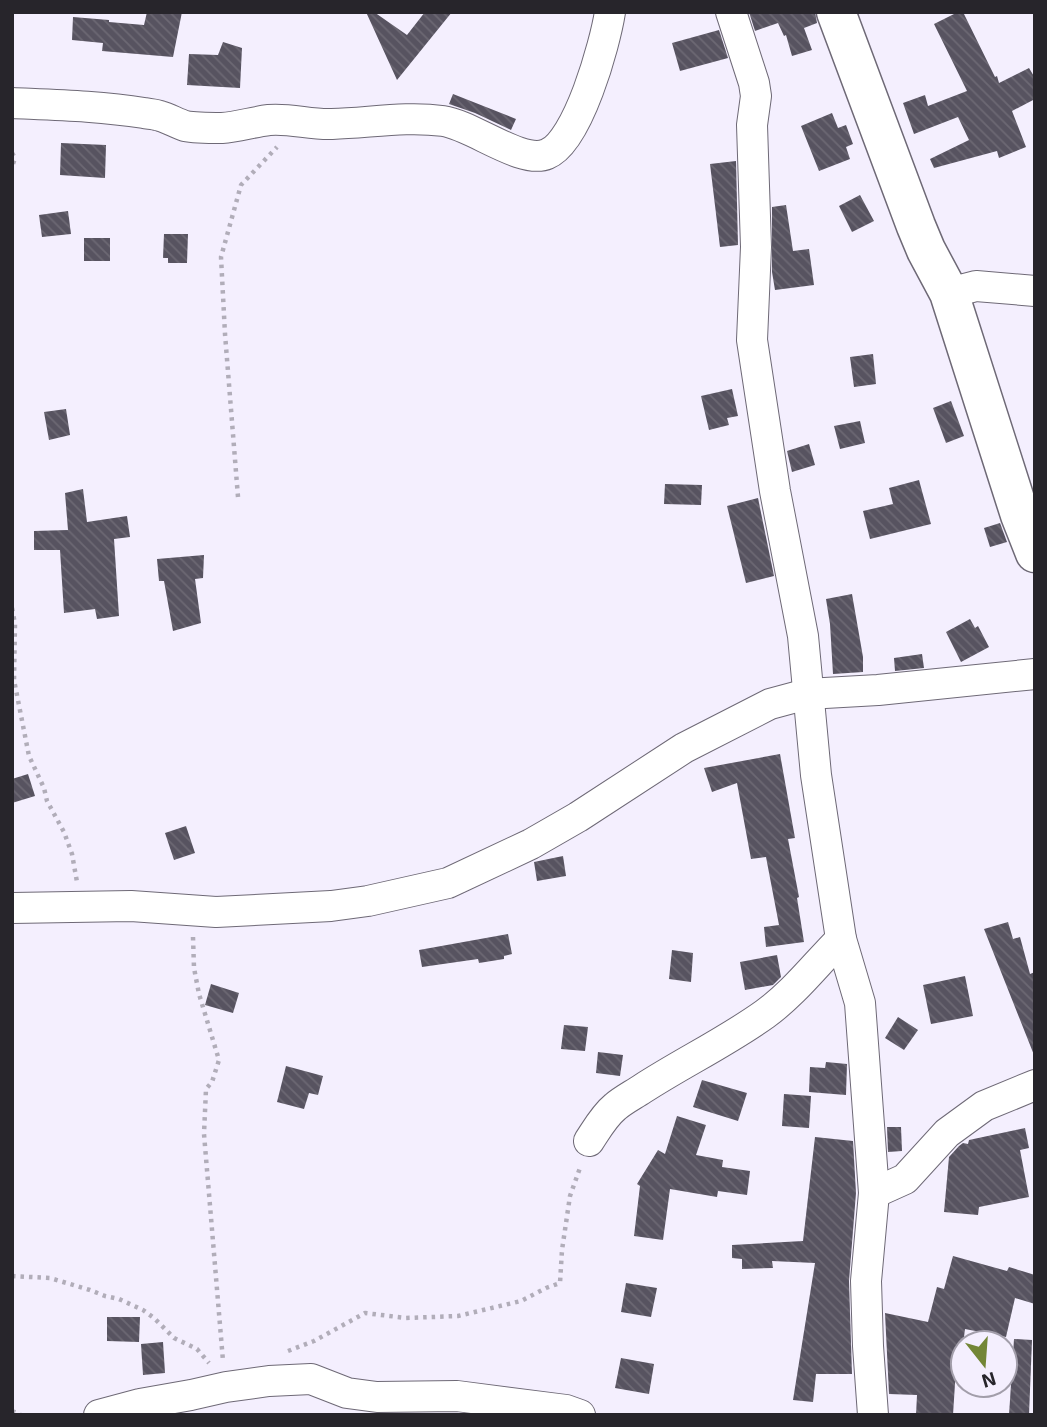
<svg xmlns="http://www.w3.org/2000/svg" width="1047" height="1427" font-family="'Exo 2',sans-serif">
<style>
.building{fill:url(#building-back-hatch)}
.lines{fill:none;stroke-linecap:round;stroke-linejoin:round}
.street-casing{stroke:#6e6976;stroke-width:32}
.secondary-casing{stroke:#6e6976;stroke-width:41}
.path{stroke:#b1adb9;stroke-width:4.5;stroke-dasharray:3.5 5;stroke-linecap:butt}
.street{stroke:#fff;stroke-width:30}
.secondary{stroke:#fff;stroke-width:38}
</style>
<defs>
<pattern id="building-back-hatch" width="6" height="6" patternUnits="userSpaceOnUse" patternTransform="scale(1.75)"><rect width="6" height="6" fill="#575360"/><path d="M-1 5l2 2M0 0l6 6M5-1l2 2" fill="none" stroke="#6c6873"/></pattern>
</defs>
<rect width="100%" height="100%" fill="#f4effe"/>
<g class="building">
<polygon points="147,12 182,12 173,57 102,51 103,43 72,40 73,17 109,20 109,22 144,25"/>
<polygon points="366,12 374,12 407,35 425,12 452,12 397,80"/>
<polygon points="749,12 815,12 817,23 804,28 812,50 792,56 786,35 784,36 778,23 755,31"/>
<polygon points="958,12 963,12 995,77 997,76 999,83 1029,68 1035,78 1035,99 1012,111 1026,147 999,158 997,151 934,168 930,159 969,140 958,117 914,134 903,103 925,95 928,106 967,91 934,24"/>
<polygon points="719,30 728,58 680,71 672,43"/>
<polygon points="223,42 242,48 240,88 187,85 189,54 218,55"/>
<polygon points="453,94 516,119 511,130 475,113 449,104"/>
<polygon points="832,113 838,128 846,125 853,144 846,147 850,159 819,171 801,126"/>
<polygon points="61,143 106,145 105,178 60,175"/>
<polygon points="736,161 738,245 720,247 710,164"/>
<polygon points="860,195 874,221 852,232 839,206"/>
<polygon points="786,205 793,251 809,249 814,285 775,290 772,272 772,207"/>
<polygon points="68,211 71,234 42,237 39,215"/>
<polygon points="164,234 188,234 187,263 168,263 168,258 163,258"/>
<rect x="84" y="238" width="26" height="23"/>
<polygon points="873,354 876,384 854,387 850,357"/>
<polygon points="732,389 738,416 727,418 729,425 709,430 701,396"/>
<polygon points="951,401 964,436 946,443 933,408"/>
<polygon points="66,409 70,435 49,440 44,412"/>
<polygon points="860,421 865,443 840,449 834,426"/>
<polygon points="809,444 815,465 792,472 787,451"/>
<polygon points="919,480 931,524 870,539 863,511 893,504 889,488"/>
<polygon points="665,484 702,485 701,505 664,504"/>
<polygon points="83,489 87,522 127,516 130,537 114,539 119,616 97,619 95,609 64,613 60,550 34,550 34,531 68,530 65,493"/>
<polygon points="758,498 774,576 746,583 727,506"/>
<polygon points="1000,523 1007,542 990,547 984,528"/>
<polygon points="204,555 203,578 195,579 201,623 173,631 164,581 159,581 157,559"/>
<polygon points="852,594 863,657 863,672 833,674 830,624 826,599"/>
<polygon points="970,619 975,628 978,626 989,647 961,662 946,632"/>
<polygon points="922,654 924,668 895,671 894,658"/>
<polygon points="780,754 795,838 788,839 799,897 797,898 804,942 766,947 764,927 779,925 766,857 751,859 737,783 712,792 704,768"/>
<polygon points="28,774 35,796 12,803 12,779"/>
<polygon points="186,826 195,853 174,860 165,833"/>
<polygon points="563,856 566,876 537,881 534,862"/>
<polygon points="1008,922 1013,939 1020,937 1030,974 1035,972 1035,1055 1034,1055 984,929"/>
<polygon points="508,934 512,954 504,956 504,959 479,963 478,959 422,967 419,950"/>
<polygon points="672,950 693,953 691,982 669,979"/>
<polygon points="777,955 781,977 773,985 745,990 740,962"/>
<polygon points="965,976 973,1016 931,1024 923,985"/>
<polygon points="211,984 239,993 233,1013 205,1005"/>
<polygon points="898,1017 918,1030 904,1050 885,1038"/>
<polygon points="564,1025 588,1027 585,1051 561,1049"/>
<polygon points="598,1052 623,1055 620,1076 596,1073"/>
<polygon points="826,1062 847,1064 846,1095 809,1092 810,1067 825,1068"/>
<polygon points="286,1066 323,1076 318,1095 309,1093 304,1109 277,1102"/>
<polygon points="702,1080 747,1093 738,1121 693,1107"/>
<polygon points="784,1094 811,1096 809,1128 782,1126"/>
<polygon points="677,1116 706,1125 696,1155 723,1160 722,1167 750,1171 747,1195 718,1191 717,1197 670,1189 663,1240 634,1236 640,1186 637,1184 658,1150 665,1154"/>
<polygon points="887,1127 901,1127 902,1151 888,1152"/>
<polygon points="1025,1128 1029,1148 1020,1150 1029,1197 979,1207 978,1215 944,1212 949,1157 959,1146 963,1143 968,1144 969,1140"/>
<polygon points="815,1137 853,1141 856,1193 849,1281 852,1374 816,1374 813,1402 793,1400 815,1263 772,1261 773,1268 742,1269 742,1259 732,1258 732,1245 803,1241"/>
<polygon points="953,1256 1007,1271 1009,1267 1035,1275 1035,1304 1015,1298 1006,1337 965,1329 960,1369 956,1368 953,1415 916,1415 917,1395 889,1394 885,1313 928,1322 937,1287 944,1289"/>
<polygon points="626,1283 657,1288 651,1317 621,1312"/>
<polygon points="107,1317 140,1317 139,1342 107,1341"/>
<polygon points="1014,1339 1032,1340 1029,1415 1009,1415"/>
<polygon points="163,1342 165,1373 143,1375 141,1344"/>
<polygon points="621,1358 654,1364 649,1394 615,1388"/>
</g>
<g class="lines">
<defs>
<g id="street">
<polyline points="731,12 754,83 756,96 752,125 756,247 752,340 775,491 803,636 816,775 841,939 860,1003 874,1193 866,1281 868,1346 873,1415"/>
<path d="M12,103C57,105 100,106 144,113C149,114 155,114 160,116C168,118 176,123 185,126C195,128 211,128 222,128C237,127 253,122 269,120C290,118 311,125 332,124C369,123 406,116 443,121C472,125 522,165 547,154C578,142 605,44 610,12"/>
<polyline points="949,293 976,286 1035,291"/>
<polyline points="12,908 131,906 216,912 331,906 368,901 448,883 531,844 578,817 684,748 770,704 807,694 878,690 1035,674"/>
<path d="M589,1141C597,1129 604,1116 615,1107C623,1100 633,1095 642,1089C682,1063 726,1042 765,1014C794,993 816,964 841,939"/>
<polyline points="874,1193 905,1179 947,1133 984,1106 1035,1085"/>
<polyline points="99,1415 140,1404 191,1395 226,1387 269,1381 311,1379 347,1393 377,1397 457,1396 566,1410 580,1415"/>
</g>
<polyline id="secondary" points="836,12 916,226 926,250 949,293 1020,515 1035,553"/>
</defs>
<use href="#street" class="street-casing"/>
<use href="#secondary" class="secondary-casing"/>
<g class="path">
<polyline points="12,153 15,158 12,167"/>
<polyline points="238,497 225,334 221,257 241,185 277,147"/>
<polyline points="12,608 15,624 14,680 29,756 44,788 47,801 64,832 72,854 77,882"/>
<polyline points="193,937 194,968 199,994 219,1060 212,1082 206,1089 204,1134 223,1361"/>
<polyline points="12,1276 50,1278 90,1290 105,1296 119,1299 143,1310 154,1318 174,1338 197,1349 209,1363"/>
<polyline points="288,1351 314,1341 365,1313 406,1318 458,1316 521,1301 546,1288 560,1283 562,1250 570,1196 581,1165"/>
<polyline points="12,1411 21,1415"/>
</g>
<use href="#street" class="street"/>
<use href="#secondary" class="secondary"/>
</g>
<rect width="1047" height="1427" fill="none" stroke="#27252b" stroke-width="28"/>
<g transform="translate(984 1364) rotate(163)"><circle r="33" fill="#f4effe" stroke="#a29eaa" stroke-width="2"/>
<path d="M0-5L12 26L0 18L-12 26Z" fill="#738636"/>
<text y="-10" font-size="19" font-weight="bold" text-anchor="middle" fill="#27252b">N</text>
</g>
</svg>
